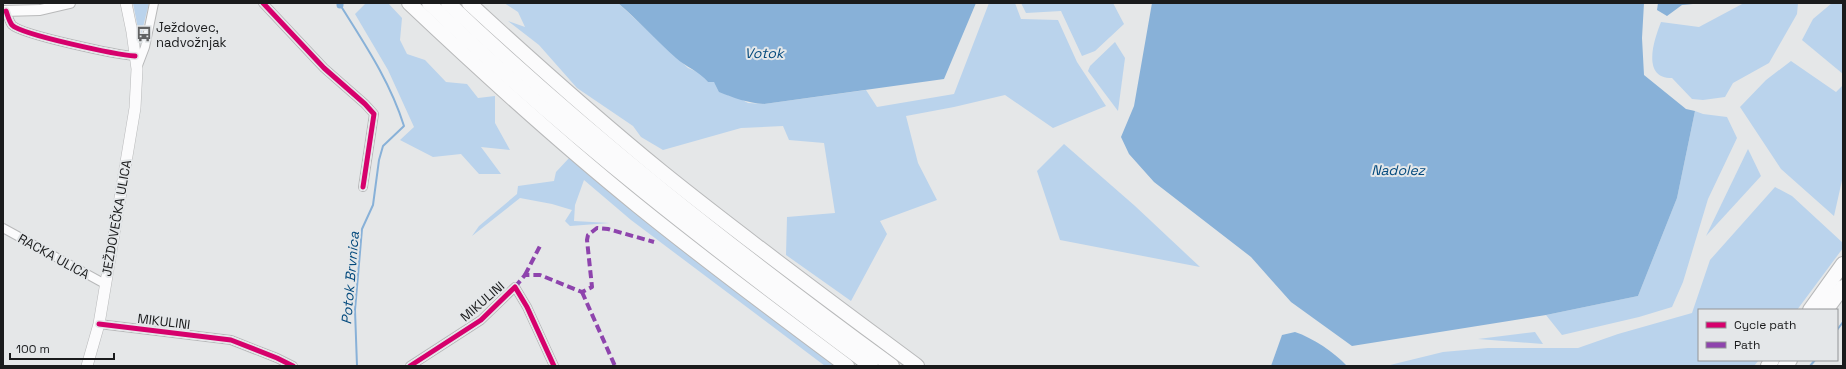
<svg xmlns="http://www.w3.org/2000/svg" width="1846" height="369" font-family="'Space Grotesk',sans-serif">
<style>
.green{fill:#bad3ec}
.water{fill:#88b1d8}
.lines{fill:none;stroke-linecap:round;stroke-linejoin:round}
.stream{stroke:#88b1d8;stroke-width:2}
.canal{stroke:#88b1d8;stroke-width:7}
.minor-casing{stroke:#b8b9ba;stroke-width:10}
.tertiary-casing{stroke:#b8b9ba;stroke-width:12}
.secondary-casing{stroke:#b8b9ba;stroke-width:12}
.motorway-casing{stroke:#b8b9ba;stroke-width:16}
.minor{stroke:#fbfbfc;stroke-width:8}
.tertiary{stroke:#fbfbfc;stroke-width:10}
.secondary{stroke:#fbfbfc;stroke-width:11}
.motorway{stroke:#fbfbfc;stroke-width:14}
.quiet{stroke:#8e44ad;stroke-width:4;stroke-dasharray:8 4;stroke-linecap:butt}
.cycleway-casing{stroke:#e4e7e9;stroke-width:8}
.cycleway{stroke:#d6006c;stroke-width:5}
.labels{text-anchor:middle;stroke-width:4;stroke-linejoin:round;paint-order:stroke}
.poi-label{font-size:13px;fill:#1a1b1c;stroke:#e4e7e9;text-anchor:start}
.street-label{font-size:13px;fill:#1a1b1c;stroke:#e4e7e9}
.water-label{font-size:14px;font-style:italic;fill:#044a7d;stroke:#e4e7e9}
</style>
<rect width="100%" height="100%" fill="#e5e7e8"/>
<g class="green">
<polygon points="133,3 149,3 141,35 143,35 141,44"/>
<polygon points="366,3 388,3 402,18 400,40 407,54 425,60 446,82 467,84 478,98 495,96 495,123 510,150 481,147 501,174 479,174 461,154 433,157 400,140 414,127 388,70 355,14"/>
<polygon points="504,3 618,3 688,68 700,73 708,82 714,82 729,96 737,97 748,103 764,104 866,90 877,107 954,94 989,3 1015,3 1021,19 1058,20 1077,62 1106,106 1053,128 1005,95 954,107 906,116 918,163 937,200 880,221 887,234 851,301 786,255 787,217 835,213 824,143 789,140 783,126 741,128 663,150 641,137 633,126 577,88 539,45 508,21 525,27 518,12"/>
<polygon points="1021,3 1113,3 1124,24 1095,51 1082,56 1061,11 1026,13"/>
<path d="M1744,3H1798L1797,14L1769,63L1733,83L1725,97L1703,100L1692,99L1672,78C1641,78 1654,40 1661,22L1699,27Z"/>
<polygon points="1832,3 1843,3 1843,74 1802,40 1813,19"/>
<polygon points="1115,42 1125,58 1118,111 1088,71 1090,66"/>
<polygon points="1791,61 1836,92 1843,85 1843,176 1834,216 1781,169 1740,107 1766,80"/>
<polygon points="1695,111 1703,114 1727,117 1737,138 1708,199 1683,282 1672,307 1639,317 1562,335 1546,315 1638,296 1677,198"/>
<polygon points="1064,144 1135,206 1200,267 1060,240 1037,171"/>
<polygon points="1748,149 1761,176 1706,236"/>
<polygon points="570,157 837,366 825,366 631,220 584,180 575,205 574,221 610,223 570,226 565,221 572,210 552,204 520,198 472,236 479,226 517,194 518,186 554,181 556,172"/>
<polygon points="1775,187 1792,196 1843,243 1843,248 1797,310 1699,310 1699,360 1759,360 1754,366 1386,366 1443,352 1488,348 1578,348 1618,334 1692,313 1710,260"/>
<polygon points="1535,332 1543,344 1478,339"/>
</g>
<g class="water">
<path d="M618,3H976L944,79L764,104C748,103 734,98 719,92L714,82H708C699,71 686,67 676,58C656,40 638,20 618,3Z"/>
<polygon points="1152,3 1644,3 1642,38 1644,75 1686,109 1695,111 1677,198 1638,296 1546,315 1352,346 1291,302 1251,257 1154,182 1129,154 1121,137 1134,106"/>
<polygon points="1658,3 1704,3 1682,5 1667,16 1657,10"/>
<path d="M1295,332C1313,338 1334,352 1347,366H1271L1282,335Z"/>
</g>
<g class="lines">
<g class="stream">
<path d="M339,3C364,43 390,81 404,126L383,146L379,160L373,205L362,229L355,310L357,366"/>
<polyline points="1837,330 1843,322"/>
<polyline points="1810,366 1815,360"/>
</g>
<polyline class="canal" points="340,5 340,3"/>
<defs>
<g id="minor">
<polyline points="263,3 324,68 365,104 374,114 363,187"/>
<path d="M6,11C8,16 9,21 12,25C22,35 118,55 135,56"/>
<polyline points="137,68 145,47 154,3"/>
<polyline points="3,228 105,284"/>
<polyline points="99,324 231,340 277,358 293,366"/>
<polyline points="410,366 481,320 515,287 527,307 554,366"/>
</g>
<polyline id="tertiary" points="3,11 40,10 70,3"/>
<polyline id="secondary" points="87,366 99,324 135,108 137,69 132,32 126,3"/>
<g id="motorway">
<path d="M409,3C483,73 559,142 638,206C706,261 777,314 847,366"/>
<path d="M429,3C566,136 718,252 871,366"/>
<path d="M448,3C587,135 738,253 892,366"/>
<path d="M469,3C532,61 596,118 662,172C745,239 831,302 917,366"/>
<polyline points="1810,310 1843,264"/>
<polyline points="1826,310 1843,287"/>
<polyline points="1768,366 1772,360"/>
<polyline points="1785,366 1790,360"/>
</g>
</defs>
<use href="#minor" class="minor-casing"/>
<use href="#tertiary" class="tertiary-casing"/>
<use href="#secondary" class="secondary-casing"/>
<use href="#motorway" class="motorway-casing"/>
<use href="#minor" class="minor"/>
<use href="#tertiary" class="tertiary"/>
<use href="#secondary" class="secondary"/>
<use href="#motorway" class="motorway"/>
<g class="quiet">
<polyline points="525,275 541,244"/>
<polyline points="515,287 525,275 540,275 582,292 592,287 587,240 588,235 597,228 608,229 654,242"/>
<polyline points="582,292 615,366"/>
</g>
<defs>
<g id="cycleway">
<polyline points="263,3 324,68 365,104 374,114 363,187"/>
<path d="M6,11C8,16 9,21 12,25C22,35 118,55 135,56"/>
<polyline points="99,324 231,340 277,358 293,366"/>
<polyline points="410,366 481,320 515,287 527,307 554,366"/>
</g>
</defs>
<use href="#cycleway" class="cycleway-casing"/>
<use href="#cycleway" class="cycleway"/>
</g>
<defs>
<symbol id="bus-bare" viewBox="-9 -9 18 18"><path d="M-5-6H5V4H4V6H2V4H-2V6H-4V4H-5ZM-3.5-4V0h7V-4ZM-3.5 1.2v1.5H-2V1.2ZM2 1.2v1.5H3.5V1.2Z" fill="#616263" stroke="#e4e7e9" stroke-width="2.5" paint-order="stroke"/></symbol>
</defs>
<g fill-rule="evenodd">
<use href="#bus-bare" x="133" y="23" width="22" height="22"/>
</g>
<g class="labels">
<g class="poi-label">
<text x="156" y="32">Ježdovec,<tspan x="156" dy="15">nadvožnjak</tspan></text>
</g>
<g class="street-label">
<text transform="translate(116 218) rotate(-80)" y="5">JEŽDOVEČKA ULICA</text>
<text transform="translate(54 256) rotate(29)" y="5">RACKA ULICA</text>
<text transform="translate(482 301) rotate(-41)" y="5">MIKULINI</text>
<text transform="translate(164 321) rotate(7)" y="5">MIKULINI</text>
</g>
<g class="water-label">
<text x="764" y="58">Votok</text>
<text x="1398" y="175">Nadolez</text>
<text transform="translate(350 278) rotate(-85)" y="5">Potok Brvnica</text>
</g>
</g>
<rect width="1846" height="369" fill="none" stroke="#1a1b1c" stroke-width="8"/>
<rect x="1698" y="309" width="140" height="52" fill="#e4e7e9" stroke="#939597"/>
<rect x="1706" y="322" width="20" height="6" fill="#d6006c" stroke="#939597"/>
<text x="1734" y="329" font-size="12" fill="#1a1b1c">Cycle path</text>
<rect x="1706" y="342" width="20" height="6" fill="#8e44ad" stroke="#939597"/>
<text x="1734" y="349" font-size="12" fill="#1a1b1c">Path</text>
<path d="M10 353v6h104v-6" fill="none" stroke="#1a1b1c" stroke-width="2"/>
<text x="16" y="353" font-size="12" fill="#1a1b1c" stroke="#e4e7e9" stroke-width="3" paint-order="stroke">100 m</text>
</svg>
